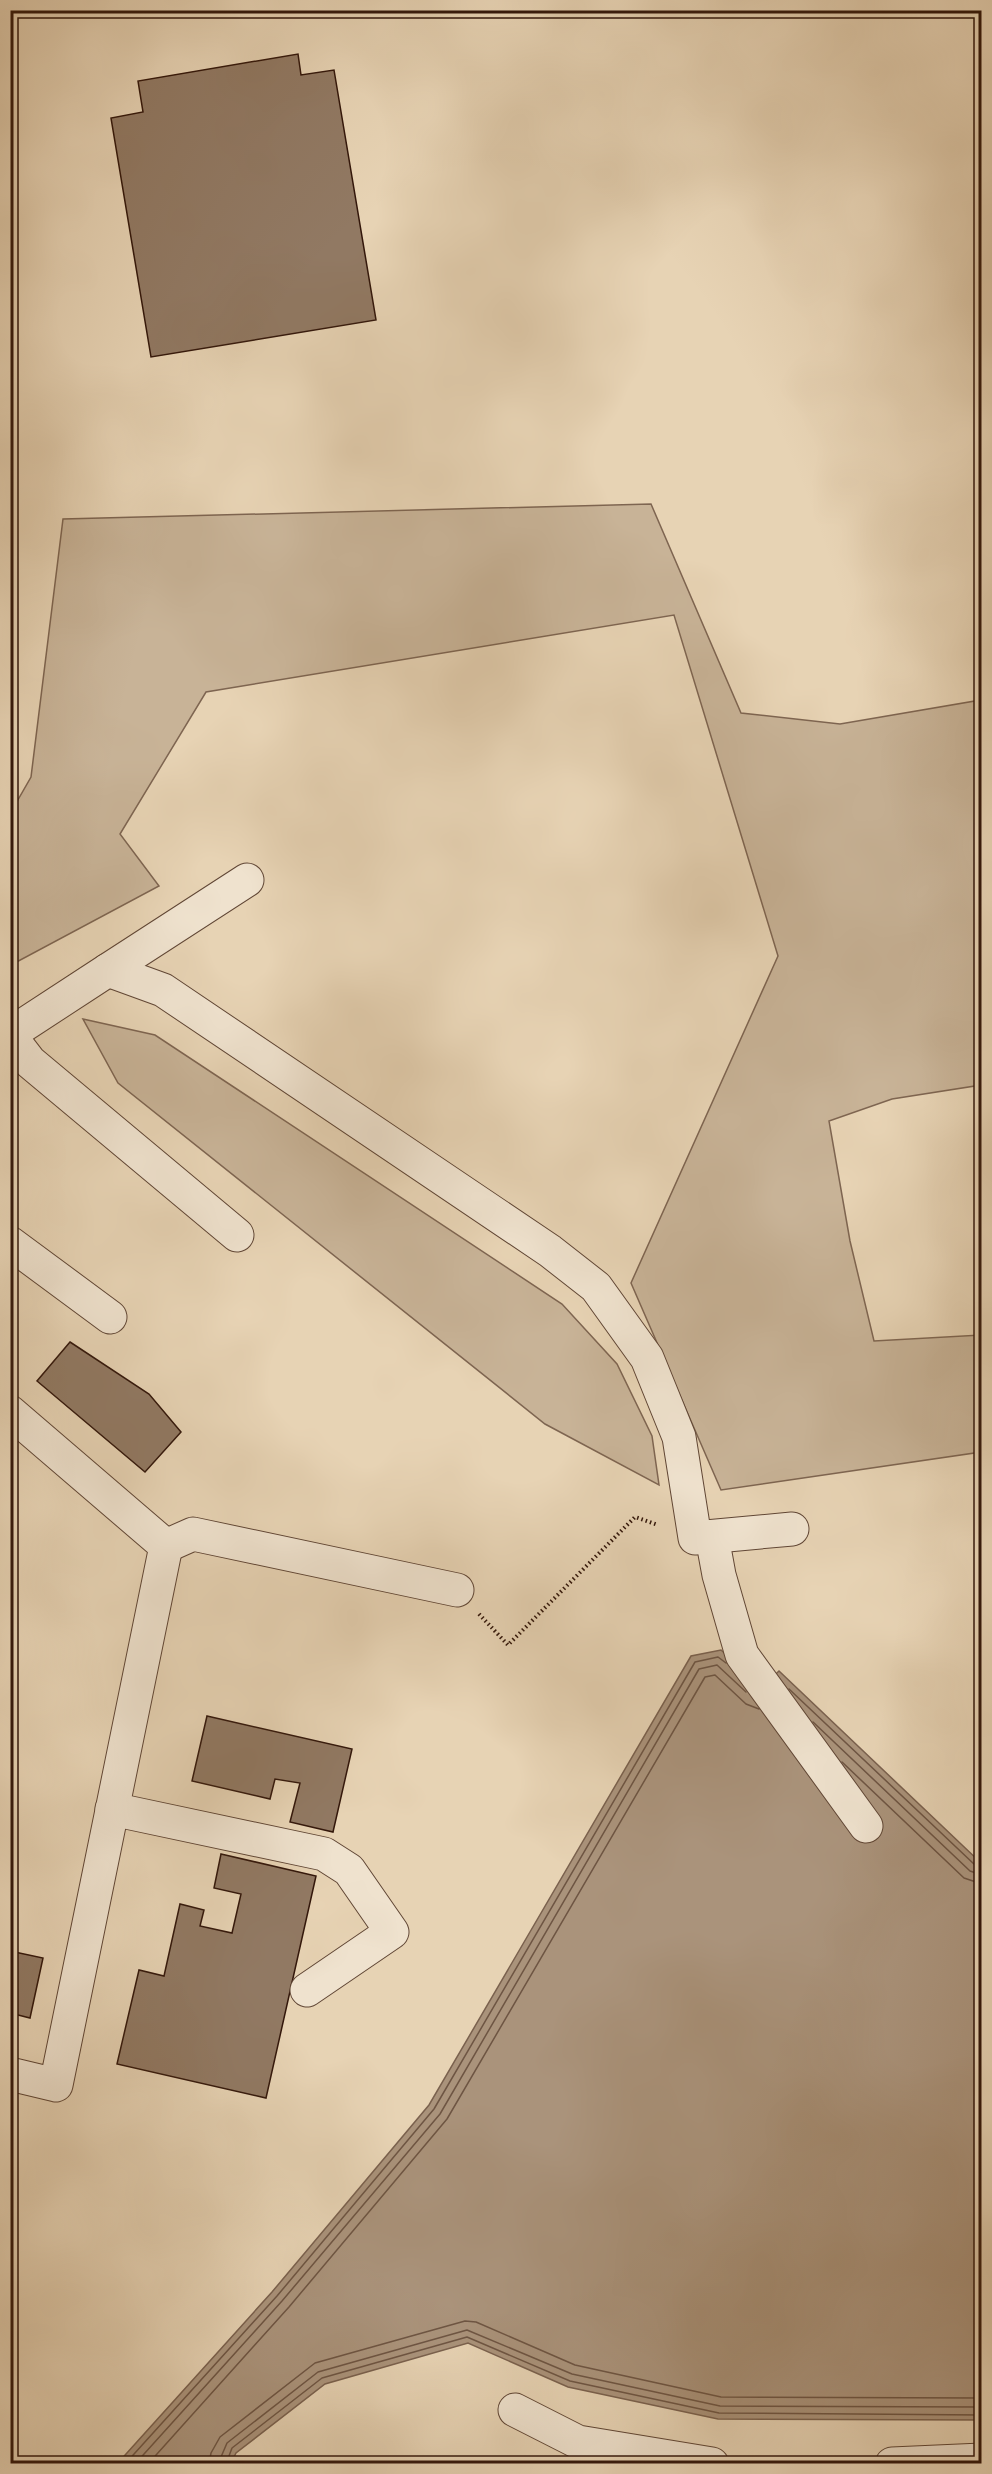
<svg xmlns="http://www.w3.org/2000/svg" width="992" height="2474" font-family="'IM FELL English',serif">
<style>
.green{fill:#c8b397;stroke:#7e6551;stroke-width:1.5}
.water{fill:#aa937b;stroke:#7a614e;stroke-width:1.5}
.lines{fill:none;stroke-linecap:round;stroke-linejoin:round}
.shore{stroke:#6e5543;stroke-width:1.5}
.building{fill:#917963;stroke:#33170b;stroke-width:1.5}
.minor-casing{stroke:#604635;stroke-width:35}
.path{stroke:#33170b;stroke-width:4;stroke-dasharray:1.5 3;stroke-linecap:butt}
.minor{stroke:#efe2ce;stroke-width:33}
</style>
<rect width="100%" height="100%" fill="#e7d3b4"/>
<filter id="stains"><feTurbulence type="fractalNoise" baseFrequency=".00333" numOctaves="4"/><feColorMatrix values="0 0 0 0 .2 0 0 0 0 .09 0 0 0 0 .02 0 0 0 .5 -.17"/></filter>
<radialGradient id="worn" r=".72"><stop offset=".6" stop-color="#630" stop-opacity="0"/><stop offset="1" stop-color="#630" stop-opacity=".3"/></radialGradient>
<g class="green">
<polygon points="651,504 741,713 840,724 981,700 981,1085 892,1099 829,1121 850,1241 874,1341 981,1335 981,1452 721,1490 631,1283 778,956 674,615 206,692 120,834 159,886 11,965 11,812 31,777 63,519"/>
<polygon points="83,1019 155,1035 562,1304 617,1364 652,1436 659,1485 545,1424 118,1083"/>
</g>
<polygon class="water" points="721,1650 762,1687 779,1671 981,1863 982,2420 718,2419 568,2387 468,2343 325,2384 236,2453 231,2463 117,2464 272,2292 429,2105 691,1656"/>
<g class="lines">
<g class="shore">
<polyline points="789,1689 975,1865 982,1867"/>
<polyline points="813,1722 970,1871 982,1875"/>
<polyline points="842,1762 964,1878 982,1884"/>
<polyline points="125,2464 277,2296 434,2109 695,1662 718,1657 726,1663"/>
<polyline points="135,2464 282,2301 440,2114 699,1669 717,1665 746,1692"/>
<polyline points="148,2464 289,2307 447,2119 705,1677 715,1675 746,1704 759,1709"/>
<polyline points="209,2464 211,2453 220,2437 315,2363 465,2321 476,2322 575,2365 721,2397 982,2398"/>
<polyline points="218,2464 227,2443 318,2372 467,2330 572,2374 720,2406 982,2407"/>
<polyline points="226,2464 232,2448 322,2378 467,2337 570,2381 719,2413 982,2415"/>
</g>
</g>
<g class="building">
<polygon points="298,54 301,75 334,70 376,320 151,357 111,118 143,112 138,81"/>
<polygon points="70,1342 149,1394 181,1432 145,1472 37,1381"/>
<polygon points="207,1716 352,1749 333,1832 290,1822 300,1783 275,1779 270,1799 192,1781"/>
<polygon points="221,1854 316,1876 266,2098 117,2064 139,1970 164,1976 180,1904 204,1910 200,1926 232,1933 241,1894 214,1888"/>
<polygon points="10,1951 43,1958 30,2018 10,2013"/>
</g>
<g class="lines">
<defs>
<g id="minor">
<polyline points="108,970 247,880"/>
<polyline points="10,1034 108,970 163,990 550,1251 596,1287 647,1358 679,1437 695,1538 792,1529"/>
<polyline points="10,1036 30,1062 237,1235"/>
<polyline points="10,1243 110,1317"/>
<polyline points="10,1412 166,1546 56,2085 10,2074"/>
<polyline points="712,1537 719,1575 742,1655 866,1826"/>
<polyline points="166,1546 193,1534 457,1590"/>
<polyline points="112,1809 324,1854 349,1870 392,1932 307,1990"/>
<polyline points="515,2410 578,2442 712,2464"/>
<polyline points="892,2464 982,2460"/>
</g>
</defs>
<use href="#minor" class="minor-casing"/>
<polyline class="path" points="479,1614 508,1645 635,1517 658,1525"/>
<use href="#minor" class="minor"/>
</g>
<rect width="992" height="2474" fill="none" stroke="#e7d3b4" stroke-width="36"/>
<rect x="12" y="12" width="968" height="2450" fill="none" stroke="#33170b" stroke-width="3"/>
<rect x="18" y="18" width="956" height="2438" fill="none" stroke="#33170b" stroke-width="1.5"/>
<rect width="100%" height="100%" filter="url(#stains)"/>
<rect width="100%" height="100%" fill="url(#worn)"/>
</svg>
